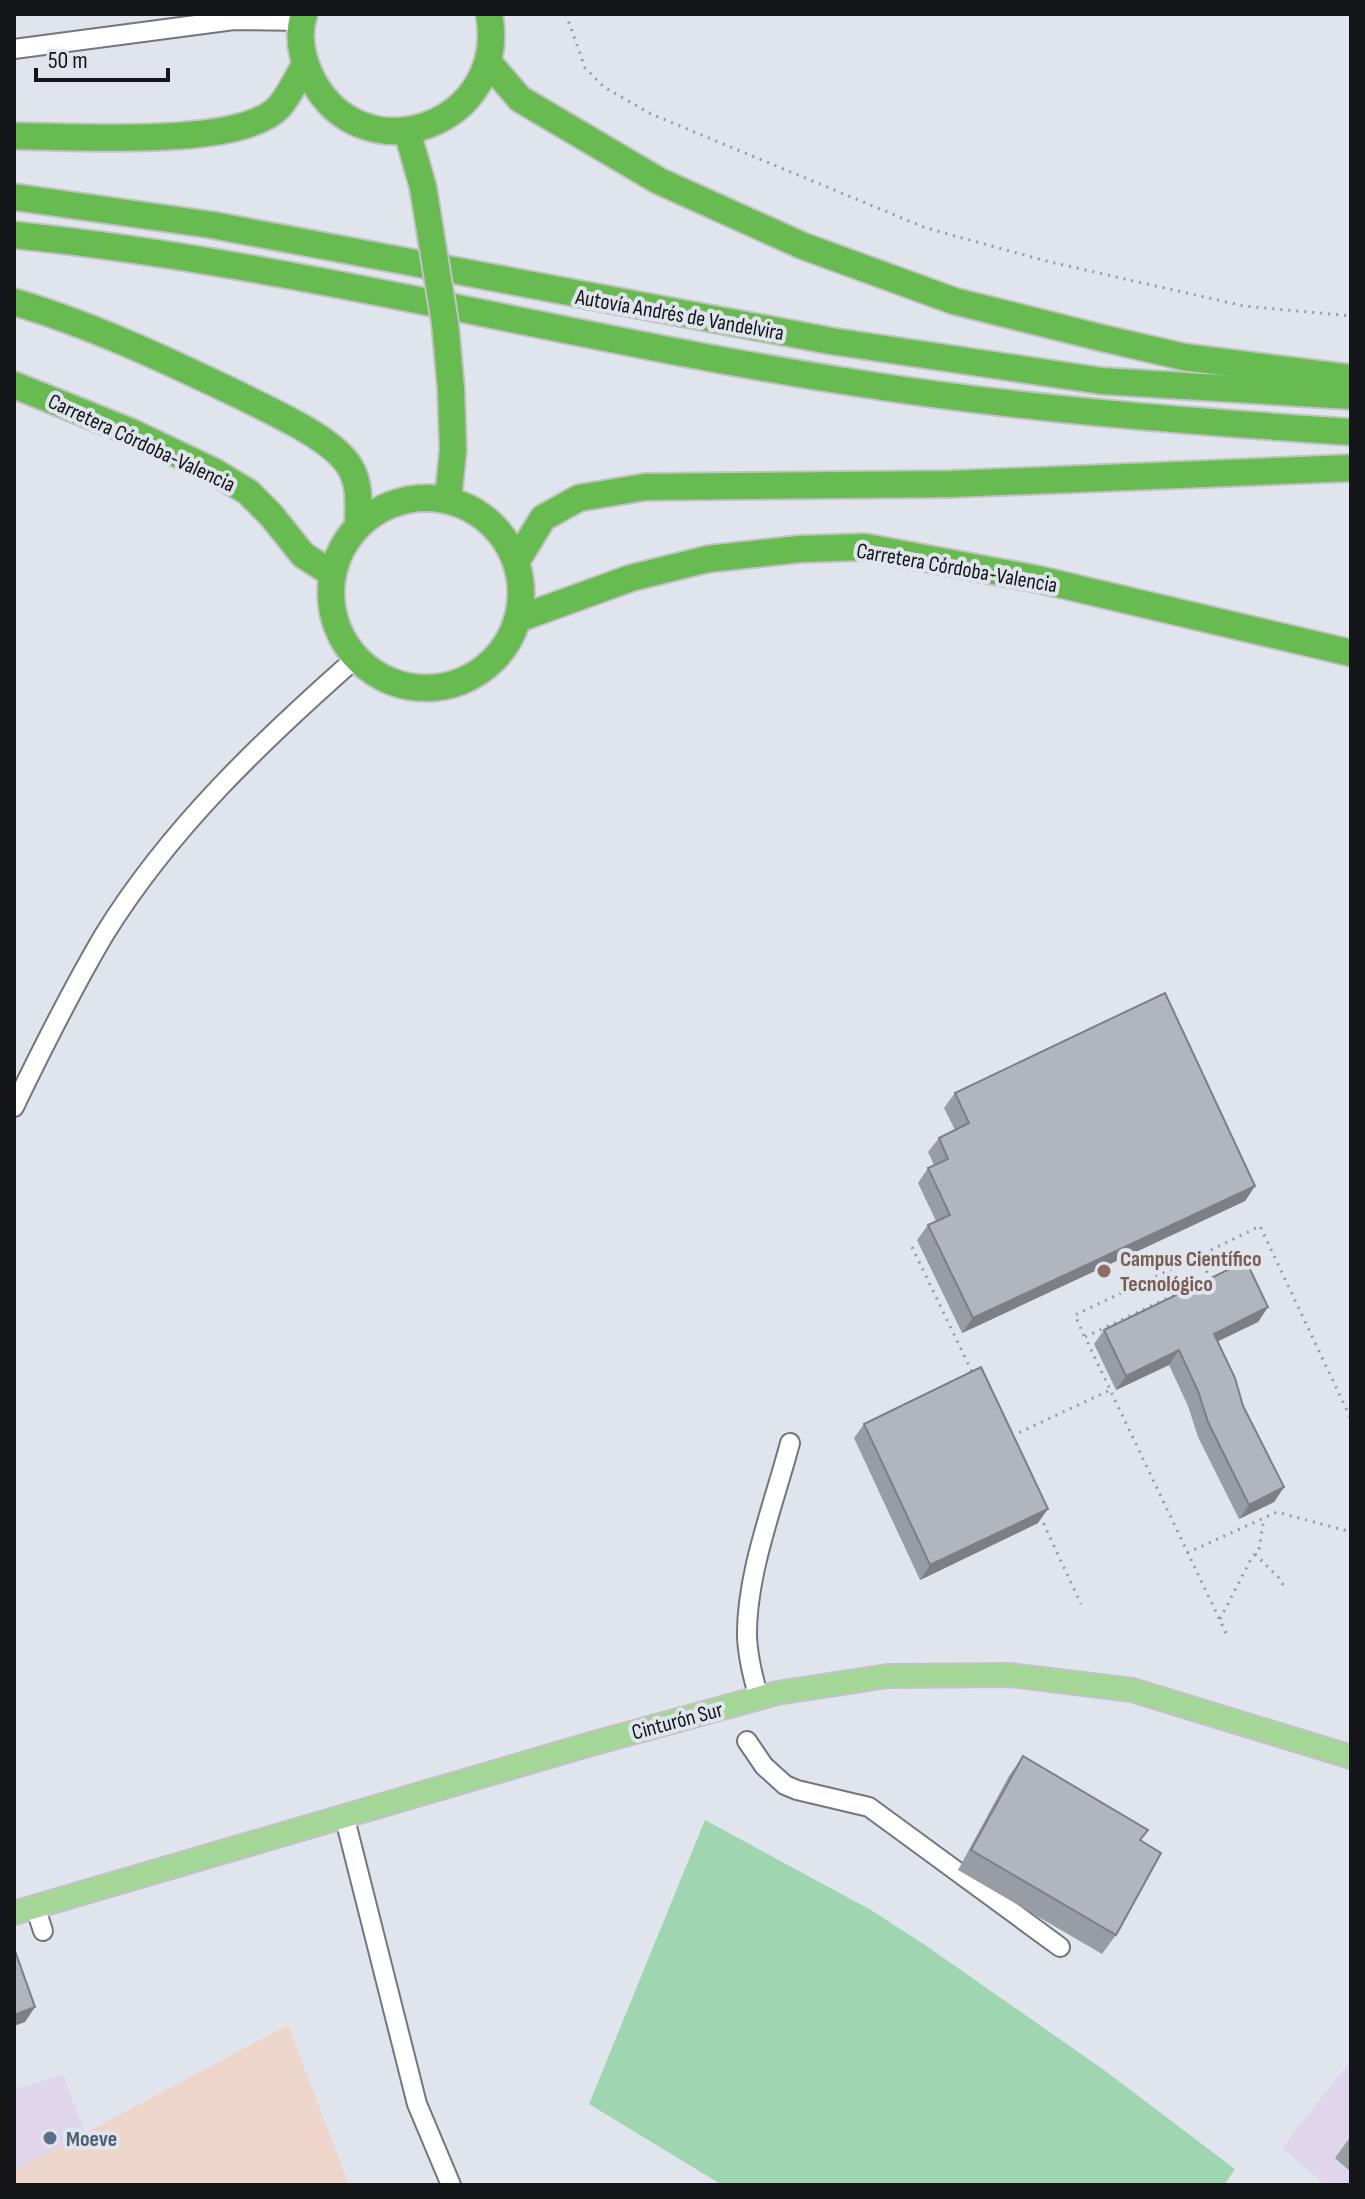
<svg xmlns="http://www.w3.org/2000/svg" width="1365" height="2199" font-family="'Sofia Sans Condensed',sans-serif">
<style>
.commercial{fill:#dfd6ec}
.industrial{fill:#edd5cc}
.green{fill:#a0d5b2}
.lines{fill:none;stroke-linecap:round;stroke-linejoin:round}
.minor-casing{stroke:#72767d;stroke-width:22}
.major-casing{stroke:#c2c2c3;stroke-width:26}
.highway-casing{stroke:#c2c2c3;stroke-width:30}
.path{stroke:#969aa0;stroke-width:3;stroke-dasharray:2 6;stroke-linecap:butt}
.minor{stroke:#fff;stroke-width:18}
.major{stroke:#a4d697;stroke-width:22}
.highway{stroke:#68bb51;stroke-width:26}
.highway-bridge-casing{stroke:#c2c2c3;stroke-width:30;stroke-linecap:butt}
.highway-bridge{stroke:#68bb51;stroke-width:26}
.wall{fill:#989ca3}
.shaded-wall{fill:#7c7f84}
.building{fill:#b1b5bd;stroke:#7c7f84;stroke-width:2}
.education-dot{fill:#8d6e63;stroke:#e0e5ed;stroke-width:3}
.service-dot{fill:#5c6f8a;stroke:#e0e5ed;stroke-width:3}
.labels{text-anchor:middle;stroke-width:8;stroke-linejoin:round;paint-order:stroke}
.street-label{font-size:22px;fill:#141518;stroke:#e0e5ed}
.education-label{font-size:22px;font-weight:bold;fill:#785e54;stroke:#e0e5ed;text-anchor:start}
.service-label{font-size:22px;font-weight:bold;fill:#4e5e75;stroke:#e0e5ed;text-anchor:start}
</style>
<rect width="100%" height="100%" fill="#e0e5ed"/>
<g class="commercial">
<polygon points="1351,2060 1351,2185 1326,2185 1282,2148"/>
<polygon points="63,2074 104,2185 14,2185 14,2090"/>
</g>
<polygon class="industrial" points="288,2025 349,2185 14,2185 14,2171"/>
<polygon class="green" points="705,1820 871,1910 925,1945 1104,2070 1235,2169 1224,2185 722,2185 589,2104"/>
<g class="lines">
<defs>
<g id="minor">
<polyline points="14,49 234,20 302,21"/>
<path d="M14,1107C42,1049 71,991 104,935C170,828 262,741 356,658"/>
<path d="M759,1698C753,1678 748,1658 747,1637C746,1574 774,1504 790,1443"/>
<polyline points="747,1741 764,1766 785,1785 797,1790 869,1807 1060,1947"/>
<polyline points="344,1815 417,2104 451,2185"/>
<polyline points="35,1906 43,1931"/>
</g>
<polyline id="major" points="14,1913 591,1744 777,1693 888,1676 1010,1675 1132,1690 1351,1757"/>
<g id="highway">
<path d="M304,14C297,36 302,59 312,79C364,178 510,124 489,14"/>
<polyline points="489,63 520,99 659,181 803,246 954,301 1102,338 1184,357 1351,378"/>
<polyline points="407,131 423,187"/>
<path d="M14,136C71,136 240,149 279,107C289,96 297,78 305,65"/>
<polyline points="14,197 212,225 831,341 1102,381 1351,396"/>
<path d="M14,235C299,264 575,340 857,383C1021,409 1186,421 1351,432"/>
<path d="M14,302C92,325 166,360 239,395C270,411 332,437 350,467C361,486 358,506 358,526"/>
<polyline points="14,385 131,432 215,472 248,492 271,515 303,555 333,574"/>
<circle cx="426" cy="593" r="95"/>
<polyline points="448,500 453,450 451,389"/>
<polyline points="516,562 543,518 579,498 645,487 951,484 1351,468"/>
<polyline points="518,619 631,578 708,559 800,549 865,547 1037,579 1351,653"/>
</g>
</defs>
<use href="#minor" class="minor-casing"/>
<use href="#major" class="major-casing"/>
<use href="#highway" class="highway-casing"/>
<g class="path">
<polyline points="566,14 585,68 604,87 651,114 926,228 1050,262 1244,306 1351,316"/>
<polyline points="912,1247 972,1372"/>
<polyline points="1084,1336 1075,1315 1199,1256"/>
<polyline points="1012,1436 1110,1390"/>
<polyline points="1040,1516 1081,1604"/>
<polyline points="1187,1553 1277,1512 1351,1532"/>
<polyline points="1255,1554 1279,1578 1285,1588"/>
<polyline points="1220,1619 1251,1559 1259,1549 1264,1518"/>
<polyline points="1226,1633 1085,1337 1210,1278 1199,1256 1260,1226 1351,1419"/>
</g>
<use href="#minor" class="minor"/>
<use href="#major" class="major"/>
<use href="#highway" class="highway"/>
<defs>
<polyline id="highway-bridge" points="423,187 445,323 451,389"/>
</defs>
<use href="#highway-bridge" class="highway-bridge-casing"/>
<use href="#highway-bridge" class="highway-bridge"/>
</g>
<g class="wall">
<polygon points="955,1093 1255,1186 1245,1201 962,1333 917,1240 928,1225 936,1221 918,1183 928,1168 934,1165 928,1152 939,1138 955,1130 944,1108"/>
<polygon points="1268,1307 1258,1322 1218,1341 1243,1406 1284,1487 1274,1502 1239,1519 1198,1437 1188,1406 1169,1365 1116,1390 1094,1344 1104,1330"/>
<polygon points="864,1424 1038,1523 920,1580 854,1438"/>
<polygon points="1023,1756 1140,1840 1116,1935 1102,1954 958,1870 1009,1776"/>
<polygon points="1351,2136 1351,2172 1335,2158"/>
</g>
<g class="shaded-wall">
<polygon points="1255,1186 1245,1201 962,1333 973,1318"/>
<polygon points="1268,1307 1258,1322 1204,1348 1214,1334"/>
<polygon points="1179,1350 1169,1365 1116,1390 1126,1376"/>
<polygon points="1284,1487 1274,1502 1239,1519 1249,1505"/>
<polygon points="1048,1509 1038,1523 920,1580 930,1565"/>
<polygon points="35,2007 25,2022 14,2026 14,2015"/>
</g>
<g class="building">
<polygon points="1165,993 1255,1186 973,1318 928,1225 950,1215 928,1168 948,1159 939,1138 969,1123 955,1093"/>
<polygon points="1246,1261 1268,1307 1214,1334 1235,1378 1243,1406 1284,1487 1249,1505 1208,1422 1198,1391 1179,1350 1126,1376 1104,1330"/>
<polygon points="981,1367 1048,1509 930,1565 864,1424"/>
<polygon points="1023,1756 1148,1830 1140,1840 1161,1853 1116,1935 971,1850"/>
<polygon points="14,1948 35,2007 14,2015"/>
</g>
<circle class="education-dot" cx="1104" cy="1271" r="8"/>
<circle class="service-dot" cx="50" cy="2138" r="8"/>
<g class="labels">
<g class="street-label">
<text transform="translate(680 314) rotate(10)" y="8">Autovía Andrés de Vandelvira</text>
<text transform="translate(142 442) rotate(25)" y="8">Carretera Córdoba-Valencia</text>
<text transform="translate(957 567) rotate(10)" y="8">Carretera Córdoba-Valencia</text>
<text transform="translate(677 1720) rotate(-15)" y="8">Cinturón Sur</text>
</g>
<g class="education-label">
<text x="1120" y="1266">Campus Científico<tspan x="1120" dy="25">Tecnológico</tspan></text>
</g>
<g class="service-label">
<text x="66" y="2146">Moeve</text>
</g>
</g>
<rect width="1365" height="2199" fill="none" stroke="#141518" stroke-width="32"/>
<path d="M36 68v12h132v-12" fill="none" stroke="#141518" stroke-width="4"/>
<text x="48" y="68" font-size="24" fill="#141518" stroke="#e0e5ed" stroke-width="6" paint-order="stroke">50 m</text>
</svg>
